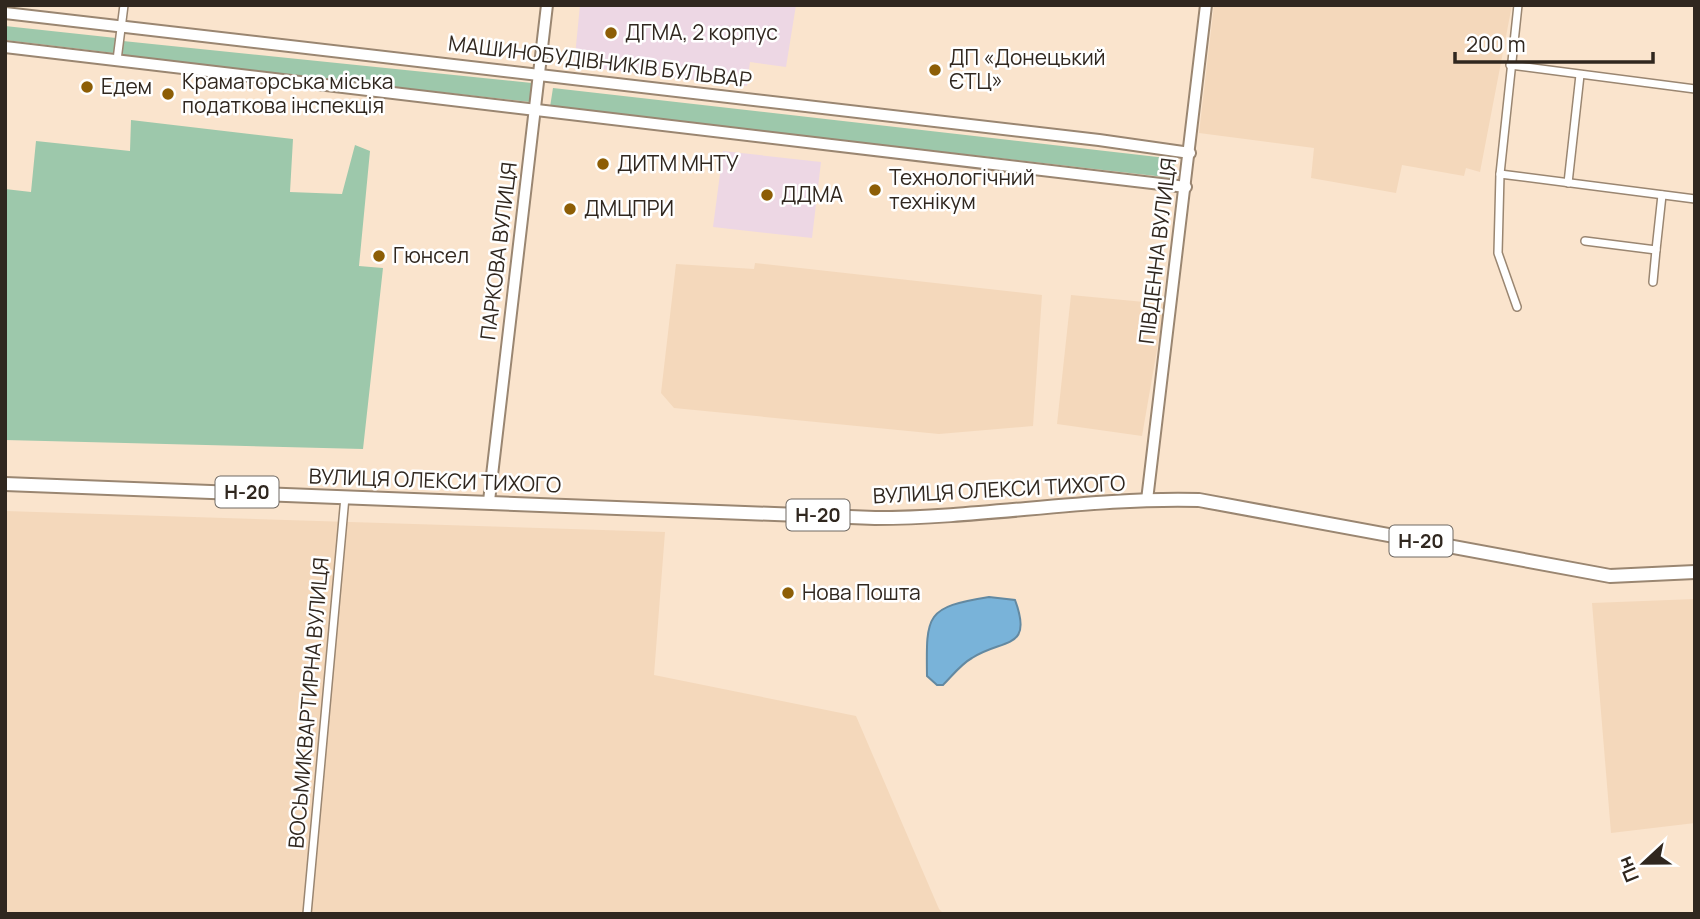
<svg xmlns="http://www.w3.org/2000/svg" width="1700" height="919" font-family="Manrope,sans-serif">
<style>
.built{fill:#f4d8bb}
.education{fill:#edd7e4}
.green{fill:#9dc8ab}
.water{fill:#79b3d9;stroke:#6389a1;stroke-width:2}
.lines{fill:none;stroke-linecap:round;stroke-linejoin:round}
.street-casing{stroke:#9a8671;stroke-width:10}
.secondary-casing{stroke:#9a8671;stroke-width:14}
.primary-casing{stroke:#9a8671;stroke-width:16}
.street{stroke:#fff;stroke-width:7}
.secondary{stroke:#fff;stroke-width:10}
.primary{stroke:#fff;stroke-width:12}
.poi-dot{fill:#8d5e06;stroke:#fff;stroke-width:2.5}
.labels{text-anchor:middle;stroke-width:5;stroke-linejoin:round;paint-order:stroke}
.shield{fill:#fff;stroke:#6e6862;stroke-width:2}
.shield-label{font-size:19px;font-weight:bold;fill:#30271f}
.poi-label{font-size:21px;fill:#30271f;stroke:#fff;text-anchor:start}
.street-label{font-size:21px;fill:#30271f;stroke:#fff}
</style>
<rect width="100%" height="100%" fill="#fae4cd"/>
<g class="built">
<polygon points="1214,5 1512,5 1480,172 1466,168 1464,176 1402,165 1396,193 1311,178 1314,148 1199,133"/>
<polygon points="755,263 1042,295 1033,426 939,434 674,408 661,393 676,264 754,269"/>
<polygon points="1071,295 1165,304 1142,436 1057,424"/>
<polygon points="5,511 665,532 654,675 856,716 939,909 944,914 5,914"/>
<polygon points="1695,599 1695,823 1611,833 1592,603"/>
</g>
<g class="education">
<polygon points="580,5 796,5 786,67 750,62 747,86 574,66"/>
<polygon points="723,151 821,162 812,238 713,227"/>
</g>
<g class="green">
<polygon points="5,26 116,38 114,53 5,40"/>
<polygon points="123,41 532,83 530,102 122,57"/>
<polygon points="553,88 1175,159 1173,178 550,107"/>
<polygon points="131,120 293,139 290,192 342,194 355,145 370,151 359,266 383,268 363,449 5,440 5,189 31,192 36,141 130,151"/>
</g>
<path class="water" d="M989,597L1015,600C1034,651 1002,638 972,658C961,664 952,676 943,685H937L927,676C926,614 926,607 989,597Z"/>
<g class="lines">
<defs>
<g id="street">
<polyline points="117,60 124,5"/>
<polyline points="1510,65 1695,89"/>
<polyline points="1500,174 1695,199"/>
<polyline points="1568,183 1580,75"/>
<polyline points="1585,241 1656,250 1662,195"/>
<polyline points="1653,282 1656,250"/>
<polyline points="1517,307 1498,253 1500,174 1518,5"/>
<polyline points="307,914 345,497"/>
</g>
<g id="secondary">
<polyline points="5,13 1099,140 1190,153"/>
<polyline points="5,47 1186,187"/>
<polyline points="1147,500 1206,5"/>
<polyline points="489,501 547,5"/>
</g>
<path id="primary" d="M5,484L875,518C983,518 1091,497 1199,500L1610,576L1695,572"/>
</defs>
<use href="#street" class="street-casing"/>
<use href="#secondary" class="secondary-casing"/>
<use href="#primary" class="primary-casing"/>
<use href="#street" class="street"/>
<use href="#secondary" class="secondary"/>
<use href="#primary" class="primary"/>
</g>
<g class="poi-dot">
<circle cx="611" cy="33" r="7"/>
<circle cx="935" cy="70" r="7"/>
<circle cx="87" cy="87" r="7"/>
<circle cx="168" cy="94" r="7"/>
<circle cx="603" cy="164" r="7"/>
<circle cx="875" cy="190" r="7"/>
<circle cx="767" cy="195" r="7"/>
<circle cx="570" cy="209" r="7"/>
<circle cx="379" cy="256" r="7"/>
<circle cx="788" cy="593" r="7"/>
</g>
<g class="labels">
<g class="shield">
<rect x="215.5" y="476.5" width="63" height="31" rx="5"/>
<rect x="786.5" y="499.5" width="63" height="31" rx="5"/>
<rect x="1389.5" y="525.5" width="63" height="31" rx="5"/>
</g>
<g class="shield-label">
<text x="247" y="499">Н-20</text>
<text x="818" y="522">Н-20</text>
<text x="1421" y="548">Н-20</text>
</g>
<g class="poi-label">
<text x="625" y="40">ДГМА, 2 корпус</text>
<text x="949" y="65">ДП «Донецький<tspan x="949" dy="24">ЄТЦ»</tspan></text>
<text x="182" y="89">Краматорська міська<tspan x="182" dy="24">податкова інспекція</tspan></text>
<text x="101" y="94">Едем</text>
<text x="617" y="171">ДИТМ МНТУ</text>
<text x="889" y="185">Технологічний<tspan x="889" dy="24">технікум</tspan></text>
<text x="781" y="202">ДДМА</text>
<text x="584" y="216">ДМЦПРИ</text>
<text x="393" y="263">Гюнсел</text>
<text x="802" y="600">Нова Пошта</text>
</g>
<g class="street-label">
<text transform="translate(600 62) rotate(7)" y="7">МАШИНОБУДІВНИКІВ БУЛЬВАР</text>
<text transform="translate(499 251) rotate(-83)" y="7">ПАРКОВА ВУЛИЦЯ</text>
<text transform="translate(1158 251) rotate(-83)" y="7">ПІВДЕННА ВУЛИЦЯ</text>
<text transform="translate(435 481) rotate(2)" y="7">ВУЛИЦЯ ОЛЕКСИ ТИХОГО</text>
<text transform="translate(999 490) rotate(-3)" y="7">ВУЛИЦЯ ОЛЕКСИ ТИХОГО</text>
<text transform="translate(309 703) rotate(-85)" y="7">ВОСЬМИКВАРТИРНА ВУЛИЦЯ</text>
</g>
</g>
<rect width="1700" height="919" fill="none" stroke="#30271f" stroke-width="14"/>
<g transform="translate(1644 863) rotate(248)" stroke="#ffffff" stroke-width="5" paint-order="stroke">
<path d="M0-5L12 26L0 18L-12 26Z" fill="#30271f"/>
<text y="-10" font-size="19" font-weight="bold" text-anchor="middle" fill="#30271f">Пн</text>
</g>
<path d="M1455 52v10h198v-10" fill="none" stroke="#30271f" stroke-width="3.5"/>
<text x="1466" y="52" font-size="21" fill="#30271f" stroke="#ffffff" stroke-width="5" paint-order="stroke">200 m</text>
</svg>
